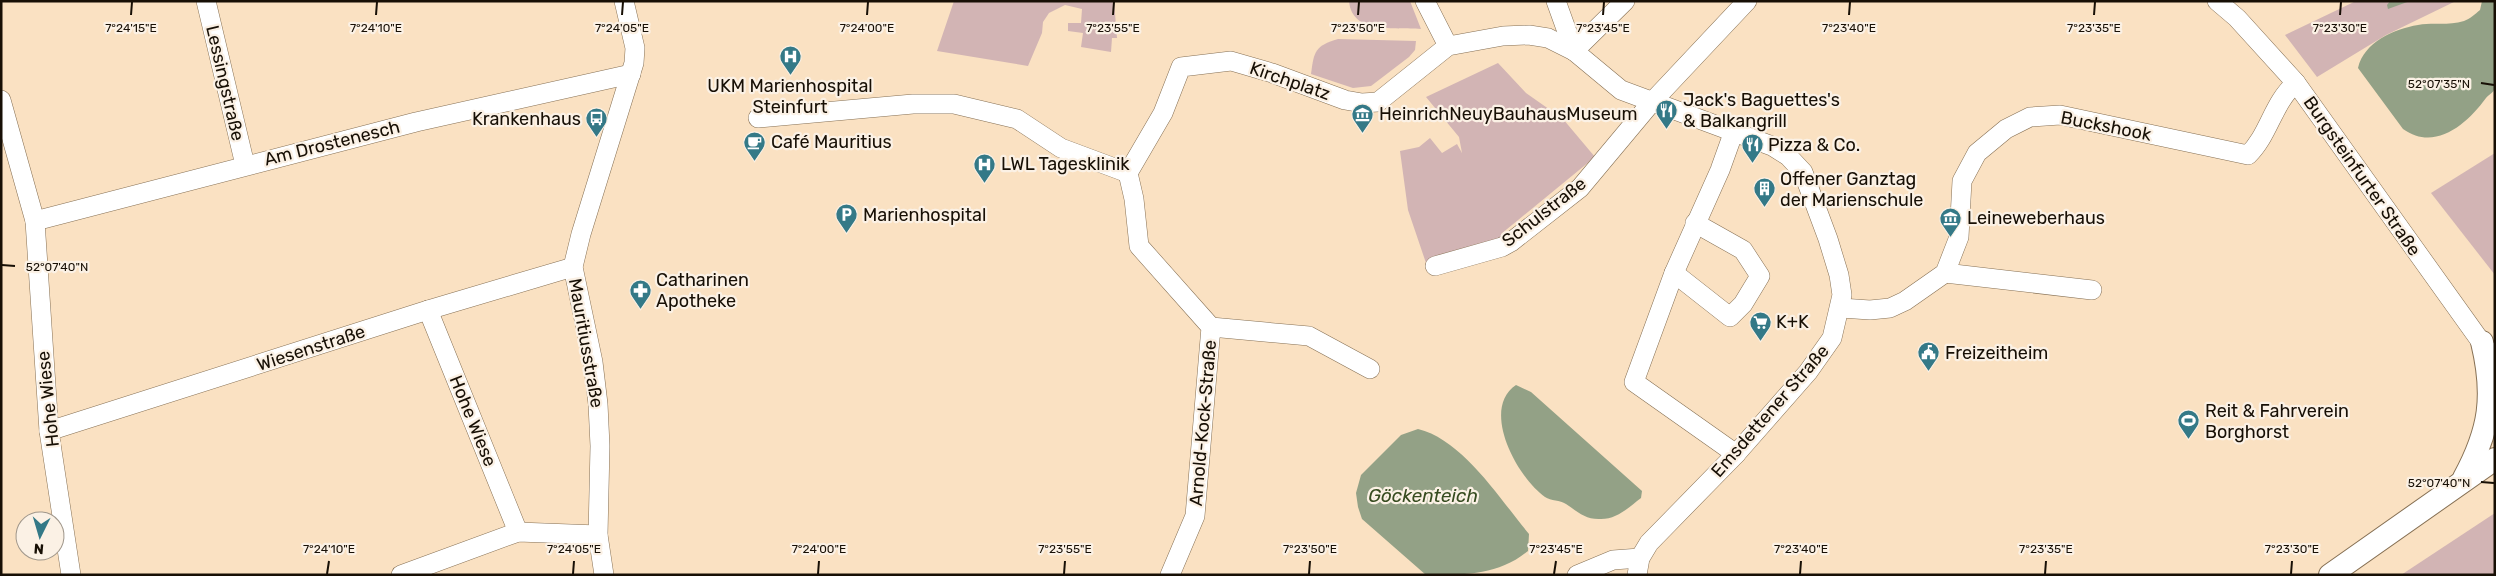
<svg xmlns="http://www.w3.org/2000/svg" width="2496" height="576" font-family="Rubik,sans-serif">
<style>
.green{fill:#d2b4b4}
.water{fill:#93a186}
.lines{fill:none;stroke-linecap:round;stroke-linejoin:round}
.minor-casing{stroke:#867054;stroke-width:20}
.major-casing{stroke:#867054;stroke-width:24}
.minor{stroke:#fff;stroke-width:19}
.major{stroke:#fff;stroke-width:22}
.ticks{fill:none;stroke:#170f05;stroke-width:2}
.labels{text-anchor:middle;stroke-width:4.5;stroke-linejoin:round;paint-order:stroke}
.street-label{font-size:18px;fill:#170f05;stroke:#fbf1e5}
.poi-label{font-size:18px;fill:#170f05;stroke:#fbf1e5;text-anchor:start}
.water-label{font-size:19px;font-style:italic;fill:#374c20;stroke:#fbf1e5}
.ticks-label{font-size:12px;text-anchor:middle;fill:#170f05;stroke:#fbf1e5;stroke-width:4.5;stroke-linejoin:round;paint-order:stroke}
</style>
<rect width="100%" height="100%" fill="#fae1c2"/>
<g class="green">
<polygon points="954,1 1114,1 1117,38 1112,38 1111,52 1081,47 1083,33 1068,31 1068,23 1081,23 1082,9 1065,5 1049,13 1043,22 1042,33 1028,66 937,51"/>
<path d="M1349,1H1410L1421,29C1395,27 1352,35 1349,1Z"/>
<polygon points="2356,1 2456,1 2386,35 2317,77 2285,35"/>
<path d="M1338,39L1416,41L1415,50L1409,57L1371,86L1353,88L1311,74C1314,51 1315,46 1338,39Z"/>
<polygon points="1498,63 1526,93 1563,119 1595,157 1501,234 1504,241 1426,263 1408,210 1400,151 1419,147 1430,138 1442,153 1457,144 1462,153 1459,137 1426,97"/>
<polygon points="2495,153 2495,275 2431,193"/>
<polygon points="2495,513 2495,575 2401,575"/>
</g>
<g class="water">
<polygon points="2390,1 2410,1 2388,9 2387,5"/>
<path d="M2482,1H2495C2495,13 2496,84 2494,90C2493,93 2488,95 2486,98C2467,124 2435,152 2403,129L2358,68C2364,42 2394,29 2418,25C2433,22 2448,26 2464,21C2470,19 2475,14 2480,10Z"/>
<path d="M1516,385L1531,392L1642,491L1641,498C1628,508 1617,519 1601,519C1586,520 1578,512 1566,504C1560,500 1551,501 1545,497C1517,477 1480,409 1516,385Z"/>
<path d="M1418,429C1463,440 1499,498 1529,534L1528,551C1498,576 1463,575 1426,575L1362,519L1358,507L1356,493L1361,475L1401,435Z"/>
</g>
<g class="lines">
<defs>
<g id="minor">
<polyline points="206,1 245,165"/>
<polyline points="1425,1 1448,46"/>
<polyline points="1556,1 1574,51"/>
<polyline points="2217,1 2237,18 2296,83 2489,353"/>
<polyline points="1574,51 1625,1"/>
<polyline points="1,100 35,221 49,431 71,575"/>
<polyline points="758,118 913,104 954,104 1017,119 1061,148 1128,173"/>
<polyline points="1734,131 1720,170 1674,273 1634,382 1736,454"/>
<polyline points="1128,173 1163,113 1181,67 1231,61 1272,73 1345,100 1362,103 1378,102 1448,46 1503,36 1529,35 1548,38 1574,51 1621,90 1772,146 1788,156 1803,172 1828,239 1839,275 1842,295 1832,338 1808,372 1736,454 1649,543 1640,558 1637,575"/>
<polyline points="1128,173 1134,199 1139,246 1211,327 1195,516 1170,575"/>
<polyline points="35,221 416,122 631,74"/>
<polyline points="1435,266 1502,247 1511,242 1580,188 1651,103 1747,1"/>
<polyline points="1674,273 1730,317 1743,304 1760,276 1743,250 1695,223"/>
<polyline points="1945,273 2092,290"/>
<path d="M1841,308L1870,310L1890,308L1905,301L1945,273L1959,237L1962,181L1977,153L2006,129L2030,117L2060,115L2248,155C2269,135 2273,102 2296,83"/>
<polyline points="428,310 518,532"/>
<polyline points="1211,327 1309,336 1370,369"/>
<polyline points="49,431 428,310 573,267"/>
<polyline points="401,575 518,532 598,535"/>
<polyline points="604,575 598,535 600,446 598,404 593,362 573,267 581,234 634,63 635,48 624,1"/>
<polyline points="1577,575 1613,560 1640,558"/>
</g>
<g id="major">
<path d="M2464,478C2490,430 2495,396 2482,342"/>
<polyline points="2330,575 2495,459"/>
</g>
</defs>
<use href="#minor" class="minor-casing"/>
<use href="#major" class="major-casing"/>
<use href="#minor" class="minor"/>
<use href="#major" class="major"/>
</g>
<path class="ticks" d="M131,15L132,2M376,15L377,2M622,15L623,2M867,15L868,2M1113,15L1114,2M1358,15L1359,2M1603,15L1604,2M1849,15L1850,2M2094,15L2095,2M2340,15L2341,2M2481,83L2494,85M2,265L15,266M2481,482L2494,483M327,574L329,561M573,574L574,561M818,574L819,561M1064,574L1065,561M1309,574L1310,561M1554,574L1556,561M1800,574L1801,561M2045,574L2046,561M2291,574L2292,561"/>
<defs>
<symbol id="hospital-pin" viewBox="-11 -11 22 30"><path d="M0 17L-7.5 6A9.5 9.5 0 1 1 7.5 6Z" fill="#347987" stroke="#fbf1e5"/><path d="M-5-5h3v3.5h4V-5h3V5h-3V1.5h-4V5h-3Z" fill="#fff"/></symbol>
<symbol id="restaurant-pin" viewBox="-11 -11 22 30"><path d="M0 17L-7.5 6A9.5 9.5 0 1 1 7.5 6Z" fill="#347987" stroke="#fbf1e5"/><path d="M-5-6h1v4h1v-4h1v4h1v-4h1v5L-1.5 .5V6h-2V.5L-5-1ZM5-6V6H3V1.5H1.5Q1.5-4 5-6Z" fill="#fff"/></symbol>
<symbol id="museum-pin" viewBox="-11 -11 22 30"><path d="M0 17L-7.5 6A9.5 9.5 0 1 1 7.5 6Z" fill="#347987" stroke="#fbf1e5"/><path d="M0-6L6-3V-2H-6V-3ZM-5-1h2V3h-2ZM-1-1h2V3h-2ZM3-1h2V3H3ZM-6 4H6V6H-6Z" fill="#fff"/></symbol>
<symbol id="bus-pin" viewBox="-11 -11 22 30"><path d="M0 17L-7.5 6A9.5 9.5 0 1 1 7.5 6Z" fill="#347987" stroke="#fbf1e5"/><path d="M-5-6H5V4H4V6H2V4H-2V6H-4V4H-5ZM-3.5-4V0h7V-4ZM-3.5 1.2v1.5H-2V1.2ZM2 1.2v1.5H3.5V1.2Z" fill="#fff"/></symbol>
<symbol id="cafe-pin" viewBox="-11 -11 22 30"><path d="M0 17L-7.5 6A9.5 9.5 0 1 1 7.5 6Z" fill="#347987" stroke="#fbf1e5"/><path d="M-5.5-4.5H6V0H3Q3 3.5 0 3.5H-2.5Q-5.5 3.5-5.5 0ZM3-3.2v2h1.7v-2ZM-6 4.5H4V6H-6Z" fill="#fff"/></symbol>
<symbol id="building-pin" viewBox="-11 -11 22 30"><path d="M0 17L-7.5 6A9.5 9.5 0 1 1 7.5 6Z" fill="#347987" stroke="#fbf1e5"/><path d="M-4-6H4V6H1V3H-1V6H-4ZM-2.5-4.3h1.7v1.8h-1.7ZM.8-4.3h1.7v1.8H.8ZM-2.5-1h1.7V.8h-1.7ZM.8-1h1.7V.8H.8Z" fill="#fff"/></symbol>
<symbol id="parking-pin" viewBox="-11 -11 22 30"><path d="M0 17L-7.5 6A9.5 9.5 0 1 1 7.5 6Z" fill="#347987" stroke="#fbf1e5"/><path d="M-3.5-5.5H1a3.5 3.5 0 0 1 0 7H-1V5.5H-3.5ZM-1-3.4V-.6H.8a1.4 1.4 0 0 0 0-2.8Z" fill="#fff"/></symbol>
<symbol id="pharmacy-pin" viewBox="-11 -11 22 30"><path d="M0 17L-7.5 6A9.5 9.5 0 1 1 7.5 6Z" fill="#347987" stroke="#fbf1e5"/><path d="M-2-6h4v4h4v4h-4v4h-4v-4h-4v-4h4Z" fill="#fff"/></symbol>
<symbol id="supermarket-pin" viewBox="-11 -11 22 30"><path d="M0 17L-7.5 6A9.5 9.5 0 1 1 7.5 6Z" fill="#347987" stroke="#fbf1e5"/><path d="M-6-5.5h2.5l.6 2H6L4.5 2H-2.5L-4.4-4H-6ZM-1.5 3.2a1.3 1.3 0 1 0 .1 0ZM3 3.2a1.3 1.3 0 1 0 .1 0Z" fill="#fff"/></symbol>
<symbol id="civic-pin" viewBox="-11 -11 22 30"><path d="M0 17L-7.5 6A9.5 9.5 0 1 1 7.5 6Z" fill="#347987" stroke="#fbf1e5"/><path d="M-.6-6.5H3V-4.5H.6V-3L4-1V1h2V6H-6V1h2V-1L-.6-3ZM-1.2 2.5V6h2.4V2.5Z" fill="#fff"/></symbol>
<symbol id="stadium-pin" viewBox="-11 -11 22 30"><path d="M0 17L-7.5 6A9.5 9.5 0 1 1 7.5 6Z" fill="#347987" stroke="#fbf1e5"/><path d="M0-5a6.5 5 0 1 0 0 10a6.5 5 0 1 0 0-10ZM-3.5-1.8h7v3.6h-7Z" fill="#fff"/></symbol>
</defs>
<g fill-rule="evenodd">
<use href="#hospital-pin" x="778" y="44" width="25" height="34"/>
<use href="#restaurant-pin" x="1654" y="98" width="25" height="34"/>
<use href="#museum-pin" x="1350" y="102" width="25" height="34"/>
<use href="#bus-pin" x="584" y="106" width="25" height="34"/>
<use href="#cafe-pin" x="742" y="130" width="25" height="34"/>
<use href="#restaurant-pin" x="1740" y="132" width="25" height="34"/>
<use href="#hospital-pin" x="972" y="152" width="25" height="34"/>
<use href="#building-pin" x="1752" y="176" width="25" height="34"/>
<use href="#parking-pin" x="834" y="202" width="25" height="34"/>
<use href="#museum-pin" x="1938" y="206" width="25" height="34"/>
<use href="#pharmacy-pin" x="628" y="278" width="25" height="34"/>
<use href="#supermarket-pin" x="1748" y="310" width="25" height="34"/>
<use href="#civic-pin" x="1916" y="340" width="25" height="34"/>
<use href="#stadium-pin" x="2176" y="408" width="25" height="34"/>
</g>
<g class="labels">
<g class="street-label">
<text transform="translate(1290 81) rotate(19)" y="6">Kirchplatz</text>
<text transform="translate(225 83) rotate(77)" y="6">Lessingstraße</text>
<text transform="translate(2106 126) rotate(11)" y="6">Buckshook</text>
<text transform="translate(332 143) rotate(-14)" y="6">Am Drostenesch</text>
<text transform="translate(2362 176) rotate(55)" y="6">Burgsteinfurter Straße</text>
<text transform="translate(1544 212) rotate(-38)" y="6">Schulstraße</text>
<text transform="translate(586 343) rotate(80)" y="6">Mauritiusstraße</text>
<text transform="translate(311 348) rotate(-18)" y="6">Wiesenstraße</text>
<text transform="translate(48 399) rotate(-96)" y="6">Hohe Wiese</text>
<text transform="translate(1770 411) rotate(-49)" y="6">Emsdettener Straße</text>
<text transform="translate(473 421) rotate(68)" y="6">Hohe Wiese</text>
<text transform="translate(1203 423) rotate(-85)" y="6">Arnold-Kock-Straße</text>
</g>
<g class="poi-label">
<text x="790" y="92" text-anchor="middle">UKM Marienhospital<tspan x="790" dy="21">Steinfurt</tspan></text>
<text x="1683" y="106">Jack's Baguettes's<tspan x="1683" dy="21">&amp; Balkangrill</tspan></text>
<text x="1379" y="120">HeinrichNeuyBauhausMuseum</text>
<text x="581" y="125" text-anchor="end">Krankenhaus</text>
<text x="771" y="148">Café Mauritius</text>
<text x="1768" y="151">Pizza &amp; Co.</text>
<text x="1001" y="170">LWL Tagesklinik</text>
<text x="1780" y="185">Offener Ganztag<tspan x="1780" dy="21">der Marienschule</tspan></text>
<text x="863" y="221">Marienhospital</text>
<text x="1967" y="224">Leineweberhaus</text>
<text x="656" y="286">Catharinen<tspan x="656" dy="21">Apotheke</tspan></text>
<text x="1776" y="328">K+K</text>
<text x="1945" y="359">Freizeitheim</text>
<text x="2205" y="417">Reit &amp; Fahrverein<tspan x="2205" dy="21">Borghorst</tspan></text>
</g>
<g class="water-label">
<text x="1423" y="502">Göckenteich</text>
</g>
</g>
<g class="ticks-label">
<text x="131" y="32">7°24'15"E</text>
<text x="376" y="32">7°24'10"E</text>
<text x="622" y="32">7°24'05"E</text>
<text x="867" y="32">7°24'00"E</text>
<text x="1113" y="32">7°23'55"E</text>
<text x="1358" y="32">7°23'50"E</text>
<text x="1603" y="32">7°23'45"E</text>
<text x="1849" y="32">7°23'40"E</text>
<text x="2094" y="32">7°23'35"E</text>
<text x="2340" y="32">7°23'30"E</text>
<text x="2439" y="88">52°07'35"N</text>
<text x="57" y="271">52°07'40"N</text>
<text x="2439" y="487">52°07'40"N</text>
<text x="329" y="553">7°24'10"E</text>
<text x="574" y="553">7°24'05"E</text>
<text x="819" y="553">7°24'00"E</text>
<text x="1065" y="553">7°23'55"E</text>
<text x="1310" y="553">7°23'50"E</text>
<text x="1556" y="553">7°23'45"E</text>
<text x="1801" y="553">7°23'40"E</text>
<text x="2046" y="553">7°23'35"E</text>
<text x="2292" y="553">7°23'30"E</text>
</g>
<rect width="2496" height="576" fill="none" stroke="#170f05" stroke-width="5"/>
<g transform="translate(40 536) rotate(185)"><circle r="24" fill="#fbf1e5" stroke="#a0978b"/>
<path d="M0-4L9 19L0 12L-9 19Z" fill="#347987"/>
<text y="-8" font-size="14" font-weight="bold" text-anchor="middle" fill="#170f05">N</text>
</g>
</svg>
